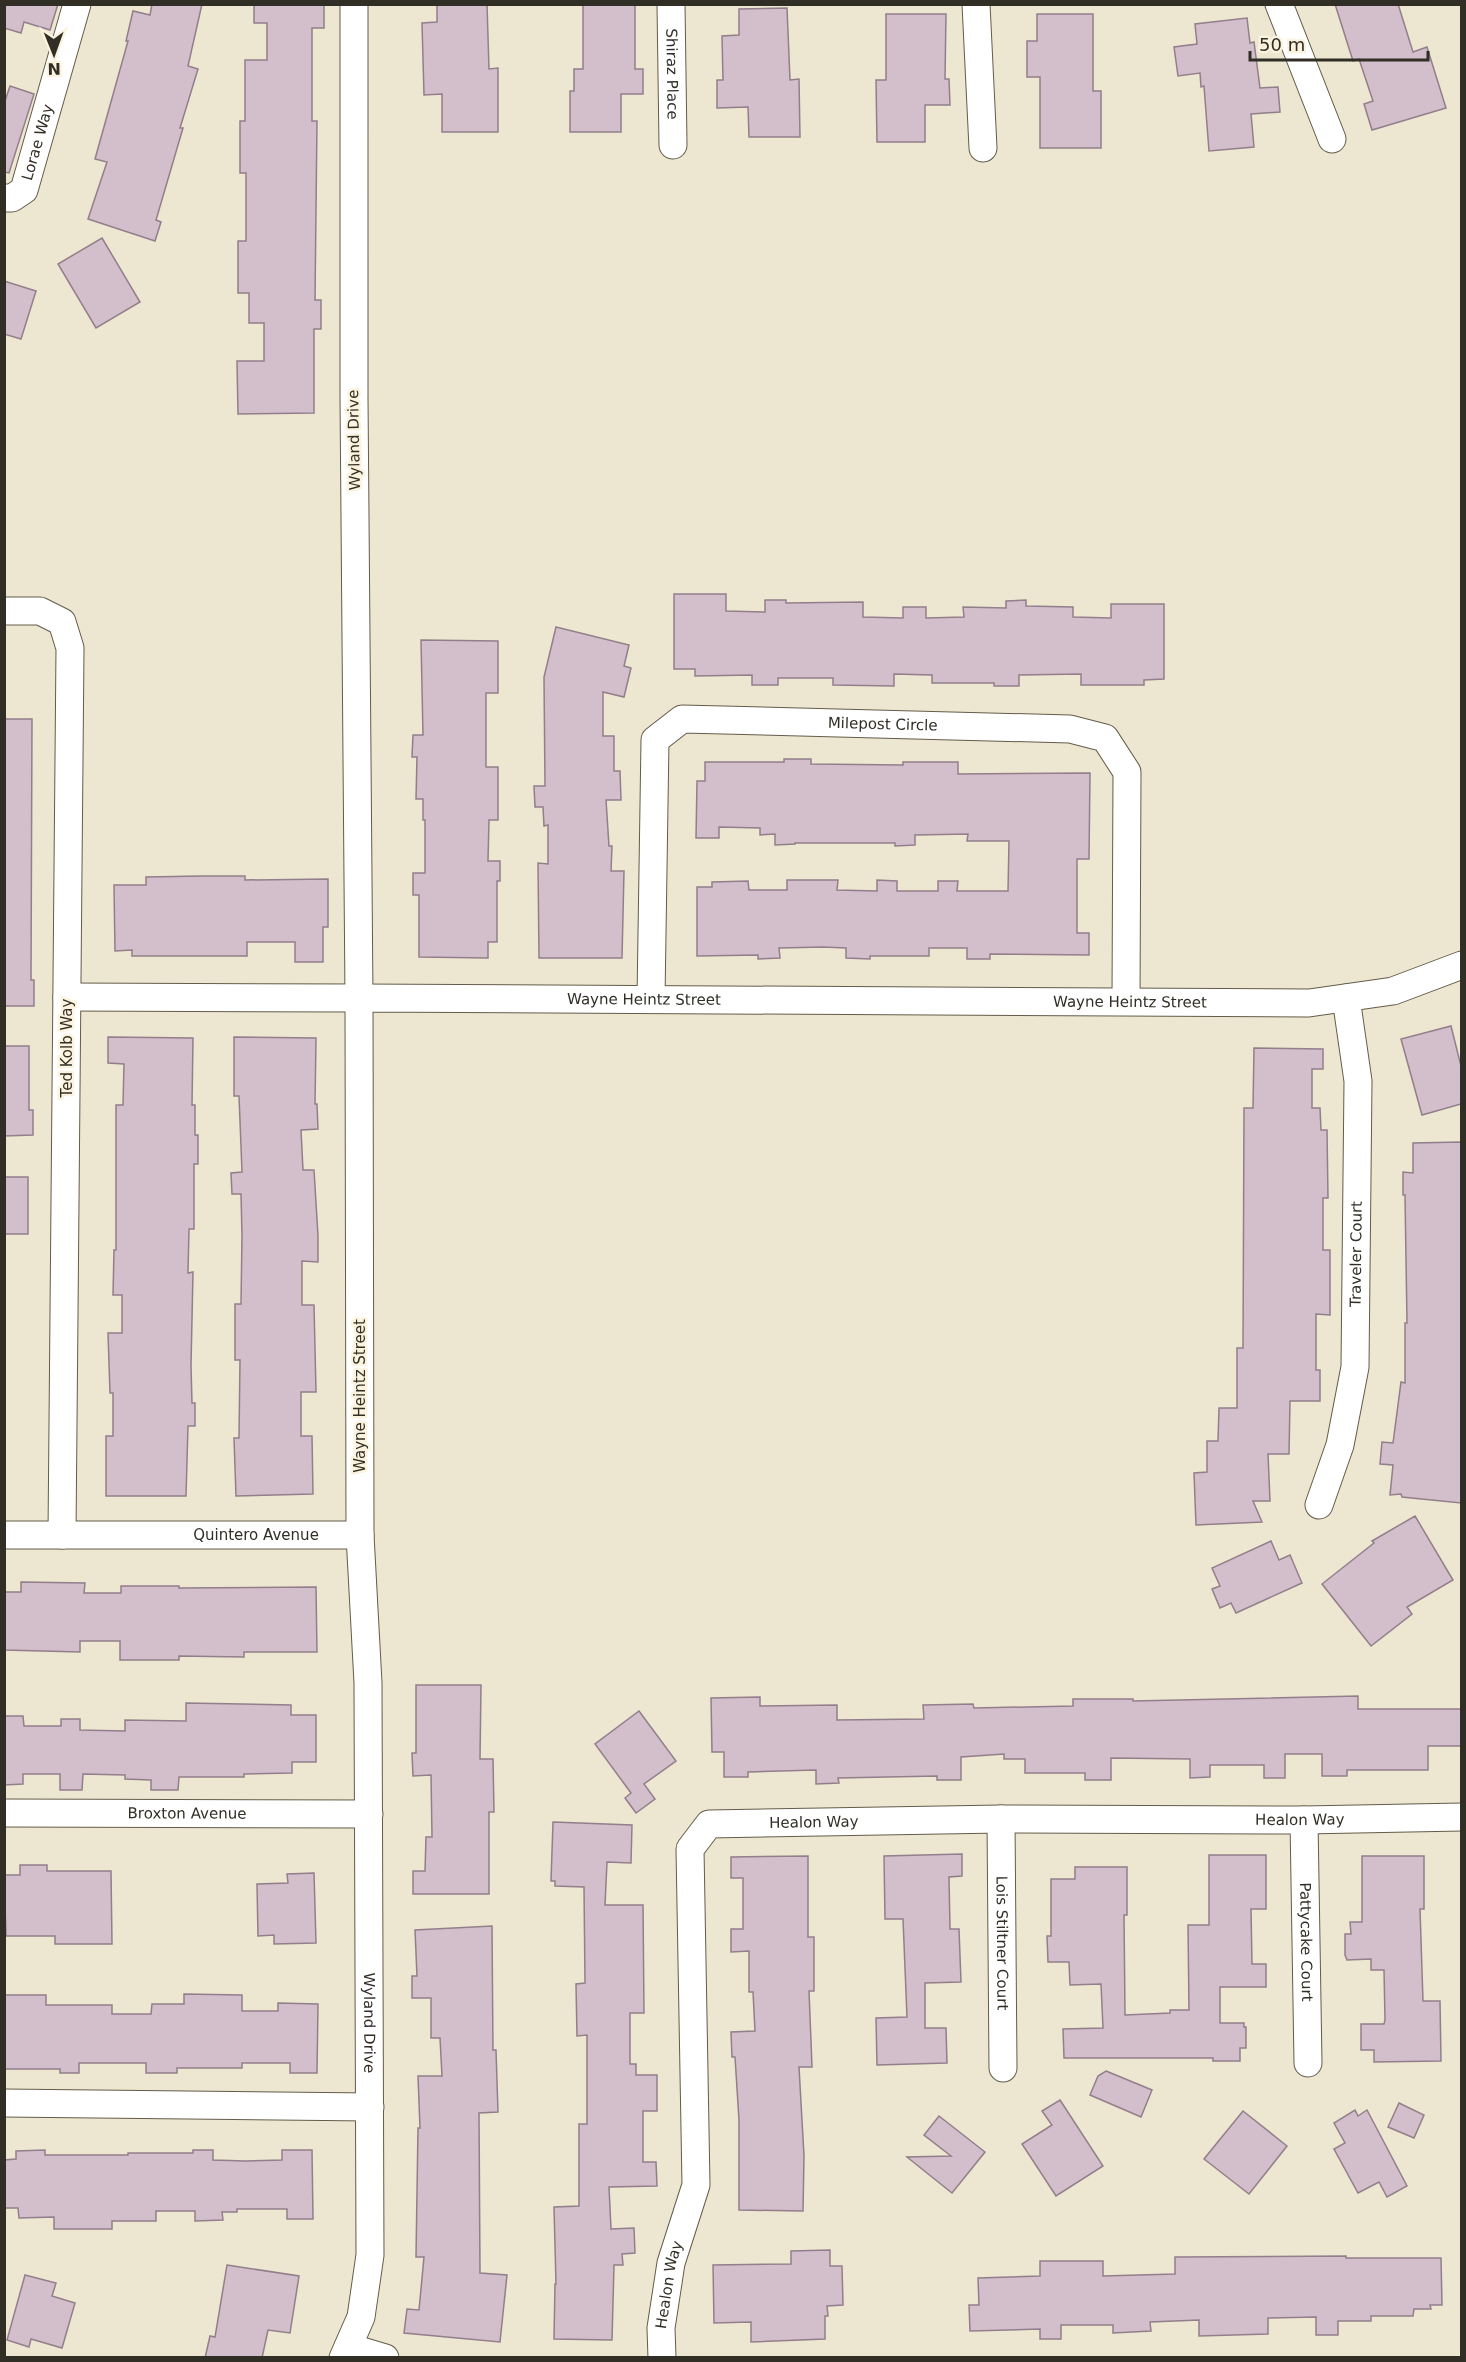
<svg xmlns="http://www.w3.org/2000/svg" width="1466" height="2362" font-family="'DejaVu Sans',sans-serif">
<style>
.building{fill:#d3becb;stroke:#927f8b;stroke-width:1.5}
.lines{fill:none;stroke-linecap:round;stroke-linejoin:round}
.street-casing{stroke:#635c4a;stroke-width:29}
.street{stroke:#fff;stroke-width:27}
.labels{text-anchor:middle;stroke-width:5;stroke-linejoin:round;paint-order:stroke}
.street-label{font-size:15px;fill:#312e26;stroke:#fbf3dd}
</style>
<rect width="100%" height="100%" fill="#ede6d0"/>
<g class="building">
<polygon points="4,4 58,4 50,30 24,22 21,33 4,28"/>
<polygon points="152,4 202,4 188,66 198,69 180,128 183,128 156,220 161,222 155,241 88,219 107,162 95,159 128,41 126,41 133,11 150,15"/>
<polygon points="254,4 324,4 324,28 312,28 312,121 317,121 315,300 321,300 321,329 314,329 314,413 238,414 237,361 264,361 264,323 249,323 249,293 238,293 238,241 246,241 246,173 240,173 240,121 245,121 245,60 267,60 267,23 254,23"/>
<polygon points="437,4 487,4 489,69 498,68 498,132 442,132 442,94 424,95 422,23 437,22"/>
<polygon points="583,4 635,4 635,69 643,69 643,94 621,94 621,132 570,132 570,91 574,91 574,69 583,69"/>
<polygon points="1335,4 1398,4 1413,52 1427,47 1446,108 1372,130 1364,104 1373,101 1359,59 1353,61"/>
<polygon points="787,8 790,80 799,79 800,137 749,137 748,107 717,108 717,80 723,80 722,36 739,35 739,9"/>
<polygon points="886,14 946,14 945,79 949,79 950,105 925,105 925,142 877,142 876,80 886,80"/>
<polygon points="1037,14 1093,14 1093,91 1101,91 1101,148 1040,148 1040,77 1027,77 1027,41 1037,41"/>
<polygon points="1247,18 1250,43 1254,42 1260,88 1278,87 1280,112 1251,114 1254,147 1209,151 1204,86 1201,87 1200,73 1178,76 1174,47 1197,44 1195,24"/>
<polygon points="10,86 34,94 9,173 4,172 4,104"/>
<polygon points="102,238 140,302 96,328 58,264"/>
<polygon points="4,281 36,291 21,339 4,334"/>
<polygon points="674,594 726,594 726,611 765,612 765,600 786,600 786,603 863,602 863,617 903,618 903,607 926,607 926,618 964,617 963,607 1006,608 1006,601 1026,600 1026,606 1073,607 1073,617 1111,618 1111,604 1164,604 1164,679 1144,680 1144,685 1081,685 1081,674 1019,675 1019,686 994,686 994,683 932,683 932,675 894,674 894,686 833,685 833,678 778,678 778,685 752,685 752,675 695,676 695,669 674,669"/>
<polygon points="556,627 629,645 624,666 631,668 624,697 603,692 603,736 614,736 614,771 620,771 621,800 606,800 609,846 612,846 611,871 624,871 622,958 539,958 538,863 548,864 548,825 544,826 543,807 535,807 534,786 545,786 544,677"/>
<polygon points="421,640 498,641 498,693 486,693 486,767 498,767 498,820 489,820 488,861 500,861 500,881 497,881 497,942 488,942 488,958 419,957 419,895 413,895 413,873 425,873 425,820 423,820 423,799 416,799 417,757 412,757 413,735 423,735"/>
<polygon points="4,719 32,719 31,980 34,980 34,1006 4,1006"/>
<polygon points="784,759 811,759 811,764 903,765 903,762 958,762 958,774 1090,773 1089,859 1077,859 1077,933 1089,933 1089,955 990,954 990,959 967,959 967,948 929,948 929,956 870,956 870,959 846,958 846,948 823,947 779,948 780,958 758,959 758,955 697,956 697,887 712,887 712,882 748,881 749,890 787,890 787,880 838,880 837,890 877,891 877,880 897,881 897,891 938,891 938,881 958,881 957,891 1008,891 1009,841 967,841 968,834 915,835 915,845 895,846 895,843 795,843 795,844 775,845 775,834 760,835 760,828 719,827 719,838 696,838 697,781 705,781 705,762 784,762"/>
<polygon points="202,876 245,876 245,880 328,879 328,927 323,927 323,962 295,962 295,942 247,942 247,956 132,956 132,950 115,951 114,885 146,885 146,877"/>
<polygon points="1451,1026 1461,1066 1461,1104 1422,1115 1401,1039"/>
<polygon points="108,1037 193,1038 192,1105 195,1105 195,1135 198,1135 198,1164 194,1164 194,1229 189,1229 188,1273 193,1272 191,1366 192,1403 195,1403 195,1426 188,1426 186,1496 106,1496 106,1436 113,1436 113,1393 110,1393 108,1333 122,1333 122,1295 113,1295 114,1250 116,1250 116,1105 123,1105 124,1064 108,1063"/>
<polygon points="234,1037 316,1038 315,1104 317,1104 318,1129 301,1130 303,1170 314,1170 318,1236 318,1262 302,1261 302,1305 314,1305 316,1392 301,1392 301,1436 312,1436 313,1494 236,1496 234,1438 239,1438 240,1360 235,1360 235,1304 241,1304 242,1236 241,1194 232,1194 231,1173 242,1172 239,1096 234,1096"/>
<polygon points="4,1046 29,1046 29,1110 33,1110 33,1135 4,1136"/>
<polygon points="1254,1048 1323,1049 1323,1069 1312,1069 1312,1108 1320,1108 1321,1130 1327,1130 1328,1198 1323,1198 1323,1250 1330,1250 1330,1315 1316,1314 1316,1370 1320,1370 1320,1401 1290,1401 1289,1454 1268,1454 1270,1501 1253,1501 1262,1522 1196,1525 1194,1473 1207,1472 1207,1441 1218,1441 1219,1408 1237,1408 1237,1348 1243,1348 1244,1108 1253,1108"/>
<polygon points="1461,1142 1461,1503 1402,1497 1401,1494 1390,1495 1393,1465 1380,1464 1382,1442 1393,1443 1401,1382 1405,1383 1405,1323 1407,1323 1405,1195 1403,1195 1403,1172 1413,1173 1413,1143"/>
<rect x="4" y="1177" width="24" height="57"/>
<polygon points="1415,1516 1453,1580 1407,1607 1412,1614 1371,1646 1322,1584 1374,1543 1372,1541"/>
<polygon points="1271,1541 1279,1560 1290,1555 1302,1583 1236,1613 1231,1603 1220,1608 1212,1589 1220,1586 1212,1568"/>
<polygon points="21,1582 85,1583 84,1593 121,1593 121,1586 179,1586 179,1588 316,1587 317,1652 244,1652 244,1657 179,1656 179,1660 120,1660 120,1641 80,1641 80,1652 4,1650 4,1592 21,1592"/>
<polygon points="416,1685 481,1685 480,1759 493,1759 494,1812 489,1812 489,1894 413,1894 413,1871 425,1871 426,1837 432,1837 431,1775 413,1776 412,1753 416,1753"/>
<polygon points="1358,1696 1358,1709 1461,1709 1461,1746 1428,1746 1428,1770 1347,1770 1347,1776 1322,1776 1322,1754 1285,1754 1285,1778 1264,1778 1264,1765 1210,1765 1210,1777 1190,1778 1190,1759 1111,1758 1111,1780 1085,1780 1085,1773 1025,1773 1025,1759 1004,1759 1004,1754 961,1757 961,1780 937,1780 937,1776 838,1778 839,1783 816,1784 816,1770 748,1772 748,1777 724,1777 724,1752 712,1752 711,1698 760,1697 760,1706 837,1705 837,1720 924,1719 923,1705 973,1704 974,1708 1073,1706 1073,1699 1133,1699 1133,1701"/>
<polygon points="186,1703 291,1705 291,1715 316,1715 316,1762 292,1762 292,1773 244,1774 244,1777 179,1777 178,1790 151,1790 151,1780 125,1779 125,1775 83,1774 82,1790 60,1790 60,1774 23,1774 23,1784 4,1785 4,1716 23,1716 24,1726 61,1726 61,1719 80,1719 80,1730 125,1731 125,1720 186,1721"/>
<polygon points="639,1711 676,1761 644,1784 655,1799 636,1813 625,1798 631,1793 595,1744"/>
<polygon points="553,1822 632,1825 631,1863 607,1862 605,1905 643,1905 644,2013 630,2013 630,2064 636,2064 636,2075 657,2075 657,2111 643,2111 643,2162 656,2162 657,2186 609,2187 611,2229 634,2228 635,2253 622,2254 623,2265 614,2265 612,2340 554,2339 555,2284 556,2284 554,2207 579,2206 579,2124 587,2124 587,2035 577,2036 576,1984 585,1983 584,1887 555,1886 555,1881 551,1881"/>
<polygon points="962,1854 962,1876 949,1877 950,1929 959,1929 961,1982 925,1983 925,2028 946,2028 947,2063 877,2065 876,2018 907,2017 903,1919 885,1919 884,1856"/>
<polygon points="1209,1855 1266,1855 1266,1909 1251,1909 1252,1964 1266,1964 1266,1987 1220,1987 1220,2023 1244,2023 1244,2027 1246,2027 1246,2048 1240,2048 1240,2061 1213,2061 1213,2058 1064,2058 1063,2029 1103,2028 1101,1984 1070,1985 1069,1962 1048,1962 1047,1936 1051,1936 1051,1879 1075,1879 1075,1867 1127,1867 1127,1915 1124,1915 1125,2015 1170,2013 1170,2010 1189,2010 1188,1925 1209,1925"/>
<polygon points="808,1856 808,1937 814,1937 814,1991 809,1991 812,2067 799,2067 804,2156 803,2211 739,2210 739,2120 735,2057 732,2057 731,2032 755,2031 753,1992 749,1992 749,1951 731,1952 731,1929 743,1929 743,1878 731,1878 731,1857"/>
<polygon points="1362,1856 1424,1856 1424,1909 1420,1909 1423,2001 1440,2001 1441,2061 1374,2062 1374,2050 1361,2050 1361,2024 1384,2024 1385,2020 1384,1970 1371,1970 1371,1959 1347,1960 1345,1955 1345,1934 1351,1934 1350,1922 1362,1922"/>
<polygon points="20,1865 47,1865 47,1871 111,1871 112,1944 55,1944 55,1936 6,1936 4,1875 20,1875"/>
<polygon points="314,1873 316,1943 274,1944 274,1935 258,1936 257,1884 288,1883 287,1874"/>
<polygon points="492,1926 493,2050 496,2050 498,2112 479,2113 480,2273 507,2275 500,2342 404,2333 407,2309 419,2310 424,2257 416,2257 418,2128 420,2128 418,2076 442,2076 440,2038 431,2038 431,1998 412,1998 412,1976 417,1976 415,1930"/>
<polygon points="184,1994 242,1995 242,2011 278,2011 278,2003 318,2004 317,2073 290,2073 290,2063 242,2063 242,2068 177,2068 177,2073 146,2073 146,2063 79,2063 79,2073 60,2073 60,2069 4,2069 4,1995 46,1995 46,2005 112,2005 112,2014 151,2014 152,2004 184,2004"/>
<polygon points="1106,2071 1152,2090 1141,2117 1090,2095 1098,2076"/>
<polygon points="1060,2100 1103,2166 1056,2196 1022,2144 1052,2125 1042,2111"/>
<polygon points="1399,2103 1424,2115 1414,2138 1388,2127"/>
<polygon points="1355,2110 1358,2116 1367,2110 1407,2186 1387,2197 1379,2182 1358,2193 1334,2149 1345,2143 1334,2123"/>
<polygon points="1243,2111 1287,2146 1249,2194 1204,2159"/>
<polygon points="939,2116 985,2152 952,2193 907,2157 951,2156 924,2135"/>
<polygon points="45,2150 45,2155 128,2155 128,2153 193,2153 193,2150 213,2150 213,2160 245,2161 282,2160 282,2150 312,2150 313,2219 287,2219 287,2209 237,2209 237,2212 222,2212 223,2220 195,2221 195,2211 156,2211 156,2221 112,2221 112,2229 54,2229 54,2217 19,2218 18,2208 4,2208 4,2160 16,2159 16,2151"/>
<polygon points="830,2250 830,2266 842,2266 843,2305 827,2306 828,2316 825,2316 825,2339 751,2342 751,2322 714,2323 713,2265 791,2264 791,2251"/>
<polygon points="1346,2256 1346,2258 1441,2258 1442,2305 1430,2305 1431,2309 1414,2309 1413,2316 1371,2316 1371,2321 1338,2321 1338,2335 1316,2335 1316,2317 1268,2318 1268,2334 1199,2336 1199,2320 1150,2322 1151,2331 1113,2333 1113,2325 1061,2325 1061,2339 1040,2339 1040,2329 970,2331 969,2305 979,2305 978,2278 1040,2276 1040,2261 1103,2261 1103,2276 1175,2274 1175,2257"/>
<polygon points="227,2265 299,2276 290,2333 268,2330 262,2358 205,2358 210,2336 215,2337"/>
<polygon points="25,2275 56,2283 52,2296 75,2303 62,2348 31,2339 29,2347 7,2340"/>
</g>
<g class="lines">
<defs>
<g id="street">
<path id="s1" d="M671,4L673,145"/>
<polyline points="976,4 983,148"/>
<polyline points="1279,4 1332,139"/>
<path id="s2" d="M4,198H12L24,190L77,4"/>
<polyline points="4,611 40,611 62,622 70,648 62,1535"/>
<polyline points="67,997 359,998 354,397 354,4"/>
<path id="s3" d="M651,999L655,740L682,719L1070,729L1105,738L1127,772L1126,1001"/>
<path id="s4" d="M1319,1505L1340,1445L1355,1367L1358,1081L1346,998"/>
<path id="s5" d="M4,1535H360L368,1683L370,2255L361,2317L343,2358"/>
<path id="s6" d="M360,1535L359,998L1309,1003L1393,991L1462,965"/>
<path id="s7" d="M4,1813L369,1814"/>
<path id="s8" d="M1001,1819L1003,2068"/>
<path id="s9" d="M1304,1820L1308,2063"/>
<polyline points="4,2103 370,2107"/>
<polyline points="348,2347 385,2358"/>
<path id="s10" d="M662,2358L661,2328L671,2263L696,2185L690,1849L709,1824L1001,1819L1304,1820L1462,1817"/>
</g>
</defs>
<use href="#street" class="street-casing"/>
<use href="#street" class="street"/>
</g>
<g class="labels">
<g class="street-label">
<text dy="5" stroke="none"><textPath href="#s1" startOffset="70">Shiraz Place</textPath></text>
<text dy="5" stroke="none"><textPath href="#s2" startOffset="72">Lorae Way</textPath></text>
<text transform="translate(354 440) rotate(-91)" y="5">Wyland Drive</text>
<text dy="5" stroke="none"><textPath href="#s3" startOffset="494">Milepost Circle</textPath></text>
<text dy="5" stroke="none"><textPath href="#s6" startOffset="822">Wayne Heintz Street</textPath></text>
<text dy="5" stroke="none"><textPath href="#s6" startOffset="1308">Wayne Heintz Street</textPath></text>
<text transform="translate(67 1048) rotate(-90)" y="5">Ted Kolb Way</text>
<text dy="5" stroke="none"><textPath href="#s4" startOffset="256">Traveler Court</textPath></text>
<text transform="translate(360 1396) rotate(-90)" y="5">Wayne Heintz Street</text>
<text dy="5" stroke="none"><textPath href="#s5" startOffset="252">Quintero Avenue</textPath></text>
<text dy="5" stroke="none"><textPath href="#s7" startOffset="183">Broxton Avenue</textPath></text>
<text dy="5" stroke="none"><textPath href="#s10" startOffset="1136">Healon Way</textPath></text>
<text dy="5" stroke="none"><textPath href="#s10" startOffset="650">Healon Way</textPath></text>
<text dy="5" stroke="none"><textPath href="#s9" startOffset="122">Pattycake Court</textPath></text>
<text dy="5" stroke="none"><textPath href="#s8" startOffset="124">Lois Stiltner Court</textPath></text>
<text dy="5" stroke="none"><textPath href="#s5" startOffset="844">Wyland Drive</textPath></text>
<text dy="5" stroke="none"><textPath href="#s10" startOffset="74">Healon Way</textPath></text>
</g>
</g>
<rect width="1466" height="2362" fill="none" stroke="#312e26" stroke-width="12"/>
<g transform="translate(54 54) rotate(179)" stroke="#fbf3dd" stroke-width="4.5" paint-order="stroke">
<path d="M0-4.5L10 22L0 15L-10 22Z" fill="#312e26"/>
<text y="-9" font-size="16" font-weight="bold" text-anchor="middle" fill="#312e26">N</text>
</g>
<path d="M1250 51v9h178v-9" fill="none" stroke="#312e26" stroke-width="3"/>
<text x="1259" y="51" font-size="18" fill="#312e26" stroke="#fbf3dd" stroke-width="4.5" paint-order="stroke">50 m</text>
</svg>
